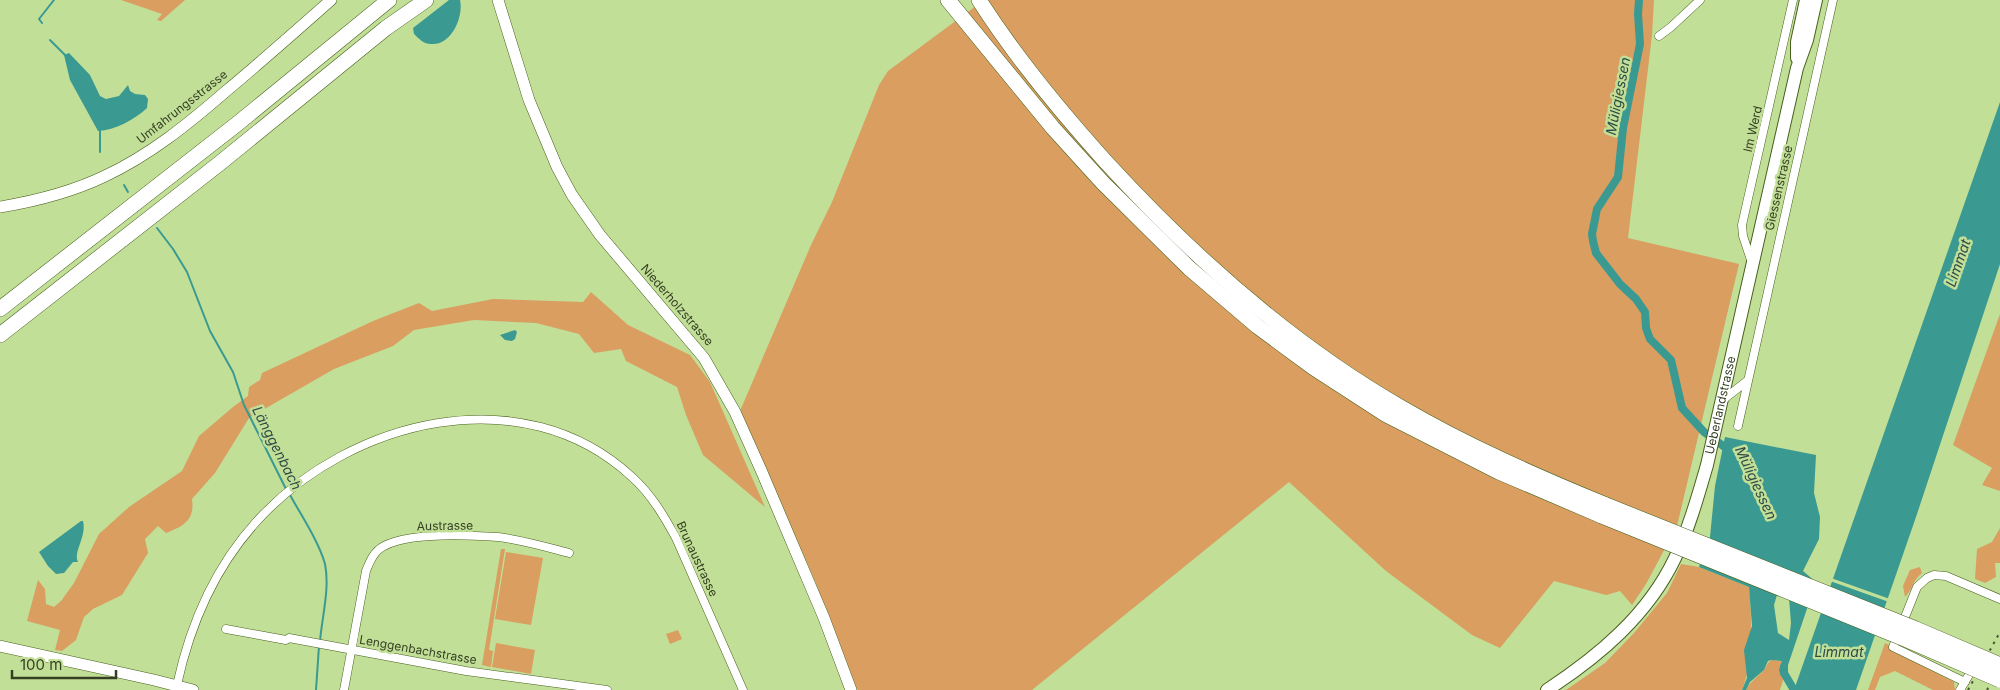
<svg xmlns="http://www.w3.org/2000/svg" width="2000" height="690" font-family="Inter,sans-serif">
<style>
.green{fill:#d99e60}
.water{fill:#3a9a91;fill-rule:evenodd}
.pier{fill:#c2df98}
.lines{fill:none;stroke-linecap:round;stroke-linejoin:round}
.stream{stroke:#3a9a91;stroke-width:2}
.canal{stroke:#3a9a91;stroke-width:8}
.street-casing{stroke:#48601b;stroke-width:9}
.secondary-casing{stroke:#48601b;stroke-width:12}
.primary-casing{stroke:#48601b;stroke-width:14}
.highway-casing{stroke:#48601b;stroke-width:16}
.street{stroke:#fff;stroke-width:8}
.secondary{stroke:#fff;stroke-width:11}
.primary{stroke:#fff;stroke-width:12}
.highway{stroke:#fff;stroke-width:15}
.rail{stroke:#4a5835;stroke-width:2;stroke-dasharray:2.5 5;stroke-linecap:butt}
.highway-bridge-casing{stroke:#48601b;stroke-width:16;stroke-linecap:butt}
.highway-bridge{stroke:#fff;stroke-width:15}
.labels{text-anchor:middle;stroke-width:5;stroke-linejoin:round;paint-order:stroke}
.street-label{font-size:12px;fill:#354023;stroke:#c2df98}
.water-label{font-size:14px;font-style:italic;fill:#2d4b47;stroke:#c2df98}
</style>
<rect width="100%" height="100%" fill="#c2df98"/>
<g class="green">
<polygon points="121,0 185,0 161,21 157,20 162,14"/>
<polygon points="984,0 1654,0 1652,35 1628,238 1739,264 1677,526 1646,584 1632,605 1620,591 1606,595 1554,581 1500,648 1472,635 1386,571 1289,482 1032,690 858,690 855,687 815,581 740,411 811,245 832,202 879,85 888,71"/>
<path d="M591,292L628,325L690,355L710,382L765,507L703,455L686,415L677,387L626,361L621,349L594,353L579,334L536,323L474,320L414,330L393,346L334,369L249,418L215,473L192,499C195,520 184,526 166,533L158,526L145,539L148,553L122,595L93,609L84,617L76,640L62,651L55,650L60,630L27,621L38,580L45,589L46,604L54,607L61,601L74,583L99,534L129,507L182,471L199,436L233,407L248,396L249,387L260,380L262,373L373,321L419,303L432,311L493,299L583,302Z"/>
<polygon points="2000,314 2000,491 1982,485 1992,468 1953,445"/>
<polygon points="2000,528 2000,563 1995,563 1996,577 1985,583 1975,579 1977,549 1992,542"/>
<polygon points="501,549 505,549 489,650 493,651 491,667 482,665"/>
<polygon points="506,552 543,558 531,625 495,619"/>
<path d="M1681,564L1699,567L1749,587C1752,615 1753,665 1742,690H1566L1605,663L1634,633L1667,593Z"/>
<path d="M1920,567L1922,573C1912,581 1913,589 1905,597L1903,586L1910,570Z"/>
<polygon points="678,630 682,639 670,644 666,634"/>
<polygon points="496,643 535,650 531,674 492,667"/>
<polygon points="1885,643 1889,645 1890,649 1954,682 1955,690 1933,690 1895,671 1880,677 1875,690 1868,690"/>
<path d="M1771,660L1782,661L1781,676L1784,677L1780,690H1746C1751,680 1757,678 1764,670C1767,666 1767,663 1771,660Z"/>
</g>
<g class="water">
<path d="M449,0H460C464,17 451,46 431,44C424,44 419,39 414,34L413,28Z"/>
<path d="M69,53L90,75L100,96L106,99L119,96L128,85L130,91L135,94L145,95L148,99L147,108C134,120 115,130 98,131L70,80L64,55Z"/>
<polygon points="2000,102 2000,264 1916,517 1856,690 1794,690"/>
<polygon points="515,330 517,332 515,339 512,341 505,340 500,335"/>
<path d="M1725,437L1816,455L1814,493L1820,517L1819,539L1803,571L1816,582L1784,677L1781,676L1779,670L1782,661L1771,660L1768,661L1764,670L1750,682L1746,690H1742L1747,678L1744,650L1752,626L1749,587L1699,567L1710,537L1715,486ZM1780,585L1789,598L1791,623L1789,640L1778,633L1774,605Z"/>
<path d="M81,521H83C87,537 73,551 78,562H73L64,573L56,574L48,566L39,552Z"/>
</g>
<polygon class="pier" points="1831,578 1890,599 1889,602 1830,581"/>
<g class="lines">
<g class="stream">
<polyline points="42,23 39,19 54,0"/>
<polyline points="50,40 65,55"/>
<polyline points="100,131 100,152"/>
<polyline points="124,185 128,192"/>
<polyline points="157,228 173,249 187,272 210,331 233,372 244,405 287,491"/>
<path d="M290,495C301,515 319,542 325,564C330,588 322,617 320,641"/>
<polyline points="316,690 319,646"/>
</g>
<g class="canal">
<polyline points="1639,0 1638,14 1640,44 1623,128 1618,177 1597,209 1592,234 1593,241 1596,253 1620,284 1636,299 1645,312 1646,328 1650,339 1671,360 1682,408 1704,432 1726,448 1728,452"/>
<polyline points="1784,667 1784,673 1794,690"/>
</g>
<defs>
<g id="street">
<polyline points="1659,36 1671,27 1700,0"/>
<polyline points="1752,263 1743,236 1742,225 1793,0"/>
<polyline points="1724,399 1747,381"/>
<polyline points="1738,426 1833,0"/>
<polyline points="226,629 286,640 289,638 466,671 607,690"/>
<polyline points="1965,682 1893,647 1917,587 1927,578 1934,575 1946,576 2000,599"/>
<path d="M177,685C190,625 215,567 257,521C350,419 523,376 632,477C651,494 664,516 676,538L743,690"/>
<path d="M344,690L366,571C370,561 374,551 384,546C410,532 468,535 498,537C522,540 546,547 569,553"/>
<polyline points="1960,690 1973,668"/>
</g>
<g id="secondary">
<polyline points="498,0 529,100 557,167 572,195 600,235 704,358 735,412 761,470 824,618 851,690"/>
<path d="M0,207C36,201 72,192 105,176C150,155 188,124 225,92C261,62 296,31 331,0"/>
<polyline points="0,646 154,680 193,690"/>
</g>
<g id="primary">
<polyline points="1797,58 1797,42 1806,0"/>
<path id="s1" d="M1547,690C1599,656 1648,615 1675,558C1689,528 1698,496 1707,465L1797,68L1807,40L1816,0"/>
</g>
<g id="highway">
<polyline points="948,0 1053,128 1103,183 1189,268 1257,326 1314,368 1385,414 1499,472 1602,516"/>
<path d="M979,0C1016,58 1060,111 1106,162C1193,257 1289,343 1402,408C1467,446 1536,476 1606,505"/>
<polyline points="0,309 237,124 389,0"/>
<polyline points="0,335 220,163 386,28 426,0"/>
</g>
</defs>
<use href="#street" class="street-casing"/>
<use href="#secondary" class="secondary-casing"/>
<use href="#primary" class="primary-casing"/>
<use href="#highway" class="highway-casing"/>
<use href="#street" class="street"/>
<use href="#secondary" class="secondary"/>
<use href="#primary" class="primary"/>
<use href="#highway" class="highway"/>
<g class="rail">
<polyline points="1968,690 2000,632"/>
<polyline points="1987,690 2000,666"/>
</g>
<defs>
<g id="highway-bridge">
<polyline points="1606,505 1916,629 2000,665"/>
<polyline points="1602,516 1905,639 2000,680"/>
</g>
</defs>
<use href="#highway-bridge" class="highway-bridge-casing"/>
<use href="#highway-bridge" class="highway-bridge"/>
</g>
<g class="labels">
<g class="street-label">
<text transform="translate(182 107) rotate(-38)" y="4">Umfahrungsstrasse</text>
<text transform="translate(1753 129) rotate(-77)" y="4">Im Werd</text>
<text transform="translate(1779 188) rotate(-77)" y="4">Giessenstrasse</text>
<text transform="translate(677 305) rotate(49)" y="4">Niederholzstrasse</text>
<text dy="4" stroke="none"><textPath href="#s1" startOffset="346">Ueberlandstrasse</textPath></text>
<text transform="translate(445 526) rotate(-1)" y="4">Austrasse</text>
<text transform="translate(697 559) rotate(65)" y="4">Brunaustrasse</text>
<text transform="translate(418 650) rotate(10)" y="4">Lenggenbachstrasse</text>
</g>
<g class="water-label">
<text transform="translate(1618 96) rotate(-79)" y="5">Müligiessen</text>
<text transform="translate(1958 263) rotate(-71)" y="5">Limmat</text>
<text transform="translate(277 448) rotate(63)" y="5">Länggenbach</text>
<text transform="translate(1756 483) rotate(65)" y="5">Müligiessen</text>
<text x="1839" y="657">Limmat</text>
</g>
</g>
<path d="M12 670v8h104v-8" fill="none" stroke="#354023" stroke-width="2.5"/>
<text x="20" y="670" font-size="15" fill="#354023" stroke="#c2df98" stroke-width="4" paint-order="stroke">100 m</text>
</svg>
